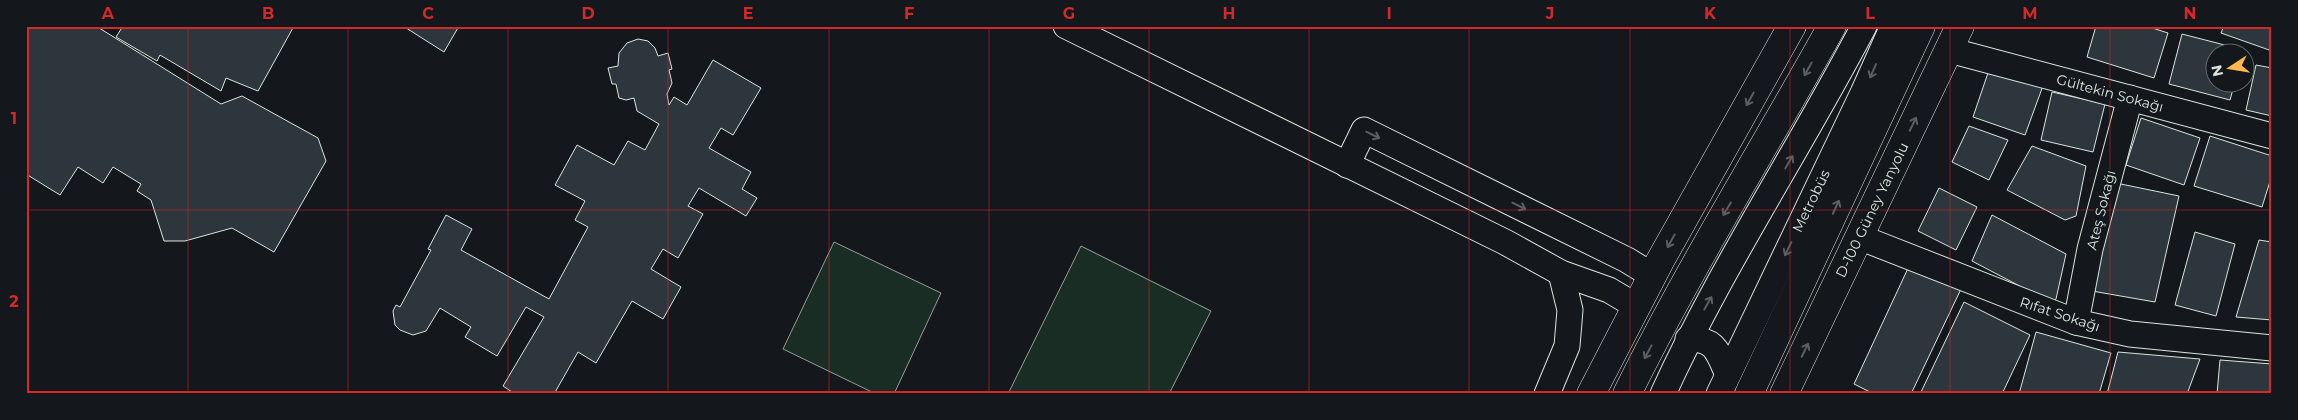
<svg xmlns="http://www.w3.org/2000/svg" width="2298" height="420" font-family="Montserrat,sans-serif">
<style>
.green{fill:#1a2d24;stroke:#939e99}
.building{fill:#2c363c;stroke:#d8e6dc}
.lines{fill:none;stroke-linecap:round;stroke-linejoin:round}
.minor-casing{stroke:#d8e6dc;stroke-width:27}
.major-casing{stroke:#d8e6dc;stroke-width:29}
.highway-casing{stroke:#d8e6dc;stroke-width:29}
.minor{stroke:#14181c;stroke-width:25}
.major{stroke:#14181c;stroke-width:28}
.highway{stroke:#14181c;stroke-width:28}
.oneway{stroke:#59605f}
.grid{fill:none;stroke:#d62828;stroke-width:1;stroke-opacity:0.55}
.labels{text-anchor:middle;stroke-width:4;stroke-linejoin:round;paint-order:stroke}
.street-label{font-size:14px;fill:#d8e6dc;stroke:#14181c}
.neatline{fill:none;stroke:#d62828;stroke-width:2}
.grid-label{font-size:16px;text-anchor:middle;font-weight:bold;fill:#d62828}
</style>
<rect width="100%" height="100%" fill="#14181c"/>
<g class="green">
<polygon points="834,242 941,293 894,394 876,394 783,349"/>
<polygon points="1081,246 1211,311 1169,394 1008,394"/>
</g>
<g class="building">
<polygon points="26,26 96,26 221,104 242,96 318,138 326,161 274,252 232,228 185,241 164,241 151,200 137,191 141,184 113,167 103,183 78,167 60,195 26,174"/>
<polygon points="123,26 294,26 258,91 226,78 221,91 160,55 157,61 116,37"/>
<polygon points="403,26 459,26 444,52"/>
<polygon points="2096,26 2146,26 2168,33 2154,78 2087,57"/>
<polygon points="2224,26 2272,26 2272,51 2221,33"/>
<polygon points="2182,34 2244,50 2243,52 2216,52 2216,82 2235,82 2230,100 2169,84"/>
<polygon points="638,39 648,41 655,48 658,56 668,53 672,69 669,70 672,83 667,94 669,105 674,97 687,105 713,60 761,88 733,135 721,128 709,148 751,172 742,189 757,198 746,216 699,188 688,206 703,214 678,258 663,249 651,269 681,287 663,319 632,301 596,363 578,352 554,394 515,394 503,386 544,317 526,307 497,356 465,337 471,327 440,308 426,331 413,335 400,330 395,325 393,311 396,305 400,307 431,250 428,249 446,215 472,229 461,250 549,299 588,227 575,220 585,201 555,185 577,145 614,165 628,141 645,150 659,124 637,111 634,98 626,100 619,98 616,84 612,84 608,68 618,66 619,53 627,43"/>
<polygon points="1991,64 2044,83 2025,135 1973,117"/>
<polygon points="2256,65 2272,68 2272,116 2246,110"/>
<polygon points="2052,92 2105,104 2093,152 2041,140"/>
<polygon points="2141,118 2200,138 2184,185 2126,165"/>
<polygon points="1969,126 2008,140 1989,180 1952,162"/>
<polygon points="2210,136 2272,156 2272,175 2262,207 2194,186"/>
<polygon points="2032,146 2086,166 2076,216 2065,220 2007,190"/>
<polygon points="2116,183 2179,196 2155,302 2092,291"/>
<polygon points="1939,188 1977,207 1956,250 1918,231"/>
<polygon points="1992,215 2066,254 2056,299 2052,303 1972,261"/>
<polygon points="2195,232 2235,244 2216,316 2175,305"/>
<polygon points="2259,240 2272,242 2272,320 2236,317"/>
<polygon points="1910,264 1961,289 1911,394 1874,394 1854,384"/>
<polygon points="1964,302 2030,335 2002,394 1921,392"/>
<polygon points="2036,332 2111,353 2099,394 2019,394"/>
<polygon points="2118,352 2200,359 2187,394 2107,394"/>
<polygon points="2220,360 2272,364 2272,394 2217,394"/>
</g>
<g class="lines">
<defs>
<g id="minor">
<polyline points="1066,26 1505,242 1561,273 1609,290 1636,306"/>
<polyline points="1949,50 2272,136"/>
<polyline points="1347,165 1364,130 1627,260 1653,276"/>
<polyline points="1859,237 2076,322 2130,334 2272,348"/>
<polyline points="2076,322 2090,249 2130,98"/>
<path d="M1688,339C1715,338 1718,352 1728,375"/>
<polyline points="1547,394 1567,346 1570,310 1561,273"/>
<path d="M1663,394C1721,267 1799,150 1864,26"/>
<polyline points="1719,394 1863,93 1893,26"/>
</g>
<g id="major">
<polyline points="1591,394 1660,261 1792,26"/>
<polyline points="1784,394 1960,26"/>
</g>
<g id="highway">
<path d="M1627,394C1689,268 1764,149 1832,26"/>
<polyline points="1749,394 1921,26"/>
</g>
</defs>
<use href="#minor" class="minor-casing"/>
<use href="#major" class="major-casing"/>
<use href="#highway" class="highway-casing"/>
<use href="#minor" class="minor"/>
<use href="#major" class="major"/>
<use href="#highway" class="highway"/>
</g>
<defs><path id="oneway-shaft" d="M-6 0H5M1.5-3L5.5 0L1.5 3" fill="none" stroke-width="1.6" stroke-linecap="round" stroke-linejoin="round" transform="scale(1.25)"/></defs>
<g class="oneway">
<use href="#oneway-shaft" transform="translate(1808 69) rotate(119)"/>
<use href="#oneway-shaft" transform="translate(1873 71) rotate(114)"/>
<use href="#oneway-shaft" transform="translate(1750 99) rotate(119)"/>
<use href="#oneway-shaft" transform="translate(1913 124) rotate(-64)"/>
<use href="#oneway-shaft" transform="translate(1373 135) rotate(26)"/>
<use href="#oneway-shaft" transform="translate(1789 162) rotate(-60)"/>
<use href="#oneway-shaft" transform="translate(1519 206) rotate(26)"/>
<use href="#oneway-shaft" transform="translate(1836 207) rotate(-65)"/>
<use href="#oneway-shaft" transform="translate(1727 209) rotate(121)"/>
<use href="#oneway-shaft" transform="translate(1671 241) rotate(119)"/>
<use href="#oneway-shaft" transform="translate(1788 249) rotate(116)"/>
<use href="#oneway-shaft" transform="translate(1708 303) rotate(-60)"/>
<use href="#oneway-shaft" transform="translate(1805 350) rotate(-64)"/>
<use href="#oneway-shaft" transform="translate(1648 352) rotate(118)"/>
</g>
<path class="grid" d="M188,26V394M348,26V394M508,26V394M668,26V394M829,26V394M989,26V394M1149,26V394M1309,26V394M1469,26V394M1630,26V394M1790,26V394M1950,26V394M2110,26V394M26,210H2272"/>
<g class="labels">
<g class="street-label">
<text transform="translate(2110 93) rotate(15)" y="5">Gültekin Sokağı</text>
<text transform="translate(1811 201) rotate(-64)" y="5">Metrobüs</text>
<text transform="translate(1872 210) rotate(-64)" y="5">D-100 Güney Yanyolu</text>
<text transform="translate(2101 210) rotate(-76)" y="5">Ateş Sokağı</text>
<text transform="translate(2060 314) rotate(18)" y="5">Rıfat Sokağı</text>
</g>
</g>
<rect width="2298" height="420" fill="none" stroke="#14181c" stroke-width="55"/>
<g transform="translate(2230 68) rotate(258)"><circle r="24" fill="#14181c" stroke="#626a69"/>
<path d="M0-4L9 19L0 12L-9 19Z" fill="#ffb74d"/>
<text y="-8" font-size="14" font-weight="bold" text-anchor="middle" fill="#d8e6dc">N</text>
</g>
<rect x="28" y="28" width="2242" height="364" class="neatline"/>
<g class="grid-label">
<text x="108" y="19">A</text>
<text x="268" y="19">B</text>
<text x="428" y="19">C</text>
<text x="588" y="19">D</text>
<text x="748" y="19">E</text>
<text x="909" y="19">F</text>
<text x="1069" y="19">G</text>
<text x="1229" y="19">H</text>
<text x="1389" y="19">I</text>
<text x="1550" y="19">J</text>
<text x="1710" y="19">K</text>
<text x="1870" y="19">L</text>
<text x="2030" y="19">M</text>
<text x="2190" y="19">N</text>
<text x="14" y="124">1</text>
<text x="14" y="307">2</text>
</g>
</svg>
